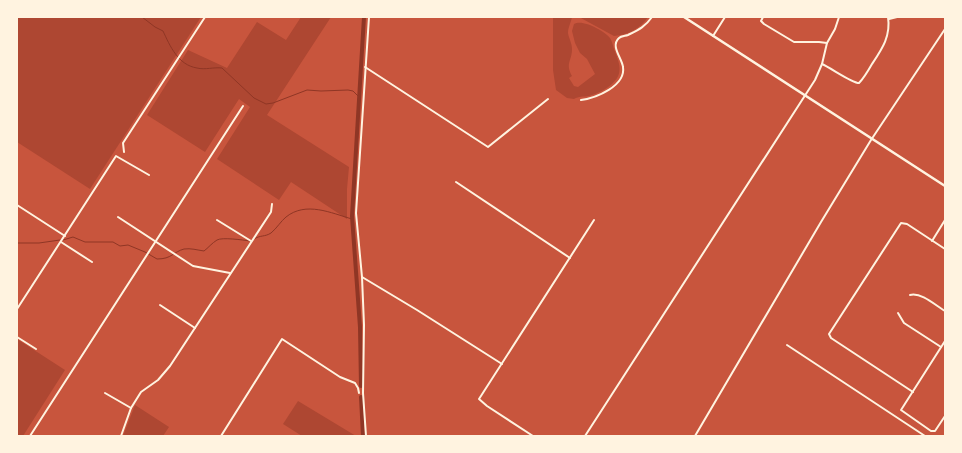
<svg xmlns="http://www.w3.org/2000/svg" width="962" height="453" font-family="Helvetica,sans-serif">
<style>
.green{fill:#ae4732}
.lines{fill:none;stroke-linecap:round;stroke-linejoin:round}
.stream{stroke:#8f3625;stroke-width:1}
.canal{stroke:#8f3625;stroke-width:4}
.minor{stroke:#fff3e0;stroke-width:2}
.tertiary{stroke:#fff3e0;stroke-width:2.5}
</style>
<rect width="100%" height="100%" fill="#c8553d"/>
<g class="green">
<polygon points="17,17 201,17 90,189 17,142"/>
<polygon points="301,17 331,17 267,115 349,167 347,189 347,219 291,182 279,200 217,159 250,107 239,99 205,152 147,115 188,50 227,68 257,22 286,40"/>
<path d="M553,17H572C571,22 568,28 568,33C569,39 572,43 572,49C572,61 565,63 572,76L569,78L574,86L578,87L595,74L587,59L580,53L575,43L572,31L574,24C583,19 604,31 610,38C612,41 613,46 614,49C619,62 624,73 613,83C607,89 597,94 589,96C583,97 579,96 574,99L567,98L556,90L553,70Z"/>
<path d="M579,17H648C641,28 628,35 614,36Z"/>
<polygon points="17,339 65,370 23,436 17,436"/>
<polygon points="298,401 356,436 302,436 283,424"/>
<polygon points="135,405 169,427 163,436 123,436"/>
</g>
<g class="lines">
<g class="stream">
<path d="M142,17L155,27L163,31C170,46 178,65 197,68C205,70 214,67 222,68L254,98L266,104L273,103L307,90L321,91L348,90L353,91L358,96"/>
<path d="M254,239C260,235 265,237 271,233C277,228 281,221 286,217C306,201 331,213 352,219"/>
<path d="M63,240L73,237L85,242H113L120,246L128,245L145,252L157,259C172,259 173,252 184,249C191,248 197,250 204,251C208,248 212,243 217,240C222,237 243,240 250,241"/>
<polyline points="17,243 39,243 60,240"/>
</g>
<g class="canal">
<polyline points="361,386 360,327 352,216 364,17"/>
<polyline points="361,397 363,436"/>
</g>
<g class="minor">
<polyline points="763,17 761,21 764,24 794,42 819,42 827,43"/>
<polyline points="889,19 897,17"/>
<polyline points="713,36 725,17"/>
<path d="M822,64C831,68 852,83 859,83C864,78 868,71 872,64C882,49 891,36 888,17"/>
<polyline points="365,67 488,147 548,99"/>
<path d="M581,100C596,98 626,86 623,67C622,58 610,46 619,38C621,36 625,36 628,35C638,30 645,27 652,17"/>
<polyline points="124,152 123,143 205,17"/>
<polyline points="456,182 570,258"/>
<polyline points="17,205 65,236"/>
<polyline points="118,217 193,266 230,273"/>
<polyline points="217,220 251,241"/>
<polyline points="932,241 945,220"/>
<polyline points="61,242 92,262"/>
<polyline points="362,277 417,310 502,364"/>
<path d="M910,295C922,292 936,306 945,311"/>
<polyline points="160,305 195,328"/>
<polyline points="17,309 116,156 149,175"/>
<polyline points="898,313 904,323 941,347"/>
<polyline points="945,334 945,338"/>
<polyline points="17,337 36,349"/>
<polyline points="945,341 901,410 931,431 935,431 945,416"/>
<polyline points="787,345 925,436"/>
<polyline points="913,392 831,338 829,334 901,223 907,224 945,249"/>
<polyline points="105,393 131,408"/>
<polyline points="30,436 243,106"/>
<polyline points="121,436 131,408 141,392 158,380 170,366 271,212 272,204"/>
<polyline points="221,436 282,339 340,377 355,383 358,388 359,393"/>
<polyline points="366,436 363,393 364,325 362,277 356,213 369,17"/>
<polyline points="533,436 487,406 479,399 594,220"/>
<polyline points="585,436 815,80 822,64 827,43 835,29 839,17"/>
<polyline points="695,436 821,222 871,140 945,29"/>
</g>
<polyline class="tertiary" points="684,17 945,186"/>
</g>
<rect width="962" height="453" fill="none" stroke="#fff3e0" stroke-width="36"/>
</svg>
